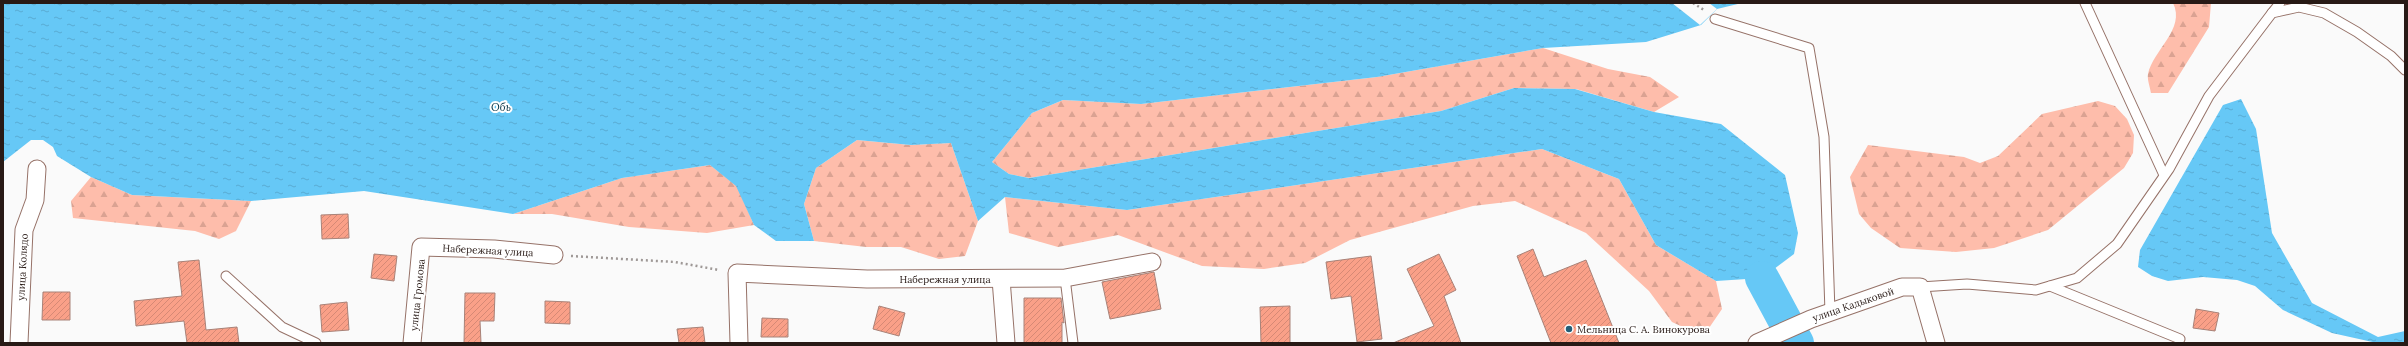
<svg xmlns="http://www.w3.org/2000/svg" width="2408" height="346" font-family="Lora,serif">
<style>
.forest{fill:url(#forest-firs)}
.water{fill:url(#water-ripples)}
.pier{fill:#fafafa}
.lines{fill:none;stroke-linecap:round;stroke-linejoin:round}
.river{stroke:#66c8f6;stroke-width:34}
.building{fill:url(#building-hatch);stroke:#a88278}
.lane-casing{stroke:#967268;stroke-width:11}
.street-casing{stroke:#967268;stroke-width:19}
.path{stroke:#9e9896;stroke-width:2.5;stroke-dasharray:2 3;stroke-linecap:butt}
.lane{stroke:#fff;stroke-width:9}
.street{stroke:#fff;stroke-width:17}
.poi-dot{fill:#245e77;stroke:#fff;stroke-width:1.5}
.labels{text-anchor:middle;stroke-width:4;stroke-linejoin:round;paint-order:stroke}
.street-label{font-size:10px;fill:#281a16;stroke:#fff}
.poi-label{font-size:10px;fill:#281a16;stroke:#fff;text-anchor:start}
.water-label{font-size:11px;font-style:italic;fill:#002e40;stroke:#fff}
</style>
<defs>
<pattern id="forest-firs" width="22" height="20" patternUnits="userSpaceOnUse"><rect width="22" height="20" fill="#febdab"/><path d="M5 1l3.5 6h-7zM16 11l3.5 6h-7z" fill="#daa292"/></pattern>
<pattern id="water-ripples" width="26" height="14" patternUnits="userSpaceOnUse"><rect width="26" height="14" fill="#66c8f6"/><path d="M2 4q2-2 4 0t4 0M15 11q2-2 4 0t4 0" fill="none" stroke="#58abd2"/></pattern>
<pattern id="building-hatch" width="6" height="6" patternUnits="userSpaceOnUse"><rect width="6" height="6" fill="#faa088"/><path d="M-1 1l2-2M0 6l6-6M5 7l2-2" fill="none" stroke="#d68975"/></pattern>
</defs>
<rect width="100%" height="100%" fill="#fafafa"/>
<g class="forest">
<path d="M2173,3H2211L2209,27L2168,93H2151C2150,87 2147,79 2148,74C2153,50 2186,29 2173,3Z"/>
<polygon points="1543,48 1608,69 1650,77 1679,97 1654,112 1576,89 1514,88 1441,111 1029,178 1009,174 992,162 1032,113 1063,100 1141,104 1377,77"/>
<polygon points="2098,101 2115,106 2127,119 2134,135 2133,153 2124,168 2048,230 1994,248 1956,252 1900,248 1871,228 1859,214 1850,177 1868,145 1964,157 1980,163 1998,156 2042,114"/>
<polygon points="857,140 911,145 951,143 978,221 965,256 939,259 901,247 866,247 814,241 804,204 816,168"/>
<polygon points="1542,149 1619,179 1656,245 1716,281 1722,309 1709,328 1694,332 1672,322 1649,291 1586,233 1515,201 1473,206 1350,240 1305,263 1264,269 1202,266 1118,235 1058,247 1009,233 1005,197 1127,210"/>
<polygon points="710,165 737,186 754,225 707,233 629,227 552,214 513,214 622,178"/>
<polygon points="91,177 132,195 251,201 236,231 219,239 195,231 73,218 71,201"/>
</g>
<g class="water">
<polygon points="3,3 1742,3 1717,9 1701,25 1646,42 1543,48 1377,77 1141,104 1063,100 1032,113 992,162 1009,174 1029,178 1441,111 1514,88 1575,89 1654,112 1721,124 1785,175 1798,233 1794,254 1762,278 1716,281 1656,245 1619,179 1542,149 1127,210 1005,197 978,221 951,143 911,145 857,140 816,168 804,204 814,241 776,241 754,225 736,186 710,165 622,178 513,214 364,191 251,201 132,195 91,177 57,156 53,147 43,140 31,140 3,162"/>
<polygon points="2241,99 2256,129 2272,233 2312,303 2378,337 2405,331 2405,343 2377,343 2332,333 2283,310 2255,286 2237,280 2203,277 2168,281 2152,276 2138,267 2140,250 2223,105"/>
</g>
<polygon class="pier" points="1672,3 1709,3 1717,9 1700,25"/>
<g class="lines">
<polyline class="river" points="1762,278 1797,343"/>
</g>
<g class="building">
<polygon points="348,214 349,238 322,239 321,215"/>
<polygon points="1533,249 1544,277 1586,260 1619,343 1551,343 1517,256"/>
<polygon points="374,254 397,256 394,281 371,278"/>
<polygon points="1439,254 1456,290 1444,296 1461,343 1393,343 1434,326 1407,269"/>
<polygon points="1371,256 1382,339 1357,342 1351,296 1331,299 1326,262"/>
<polygon points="199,260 206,330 237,327 239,343 187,343 184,321 136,326 134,301 182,296 178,262"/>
<polygon points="1154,272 1161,309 1110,319 1102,282"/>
<polygon points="43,292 70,292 70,320 42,320"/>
<polygon points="465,293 495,293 494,321 480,321 481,343 464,343"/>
<polygon points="1024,298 1061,298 1064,323 1062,322 1062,343 1024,343"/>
<polygon points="545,301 570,302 570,324 545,323"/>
<polygon points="347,302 349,330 322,332 320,305"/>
<polygon points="879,306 905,313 899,336 873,329"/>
<polygon points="1290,306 1290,343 1261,343 1260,307"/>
<polygon points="2196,309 2219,313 2215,331 2193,328"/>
<polygon points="762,318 788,319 788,337 761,337"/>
<polygon points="703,327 705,343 679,343 677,329"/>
</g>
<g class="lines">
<defs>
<g id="lane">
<polyline points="2085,3 2164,175"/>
<polyline points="2272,13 2280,3"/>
<polyline points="1715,19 1809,48 1824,137 1830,312"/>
<polyline points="226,276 282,327 316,343"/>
<polyline points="1065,278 1073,343"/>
<polyline points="2050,286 2180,339"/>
<polyline points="1920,287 1967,284 2036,290 2077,278 2117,244 2169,169 2209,96 2272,13 2299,7 2324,13 2357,32 2391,56 2405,70"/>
</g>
<g id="street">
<polyline points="1001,279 1006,343"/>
<polyline points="19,343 24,230 35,200 37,169"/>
<polyline points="412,343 421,247 494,249 554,255"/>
<polyline points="739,343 737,273 867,279 1065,278 1152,262"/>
<polyline points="1757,343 1811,319 1902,287 1920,287 1936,343"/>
</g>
</defs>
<use href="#lane" class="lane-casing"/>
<use href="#street" class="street-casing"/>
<g class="path">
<polyline points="1693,3 1704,10"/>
<polyline points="571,256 675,262 719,270"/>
</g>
<use href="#lane" class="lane"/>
<use href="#street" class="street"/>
</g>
<circle class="poi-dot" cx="1569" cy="329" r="4"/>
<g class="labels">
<g class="street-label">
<text transform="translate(488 250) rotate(3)" y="4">Набережная улица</text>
<text transform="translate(22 267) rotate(-87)" y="4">улица Колядо</text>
<text x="945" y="283">Набережная улица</text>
<text transform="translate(417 295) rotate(-84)" y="4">улица Громова</text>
<text transform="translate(1853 304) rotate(-19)" y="4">улица Кадыковой</text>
</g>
<g class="poi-label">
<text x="1577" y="333">Мельница С. А. Винокурова</text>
</g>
<g class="water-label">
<text x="501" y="111">Обь</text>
</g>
</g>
<rect width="2408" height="346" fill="none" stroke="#281a16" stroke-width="8"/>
</svg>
